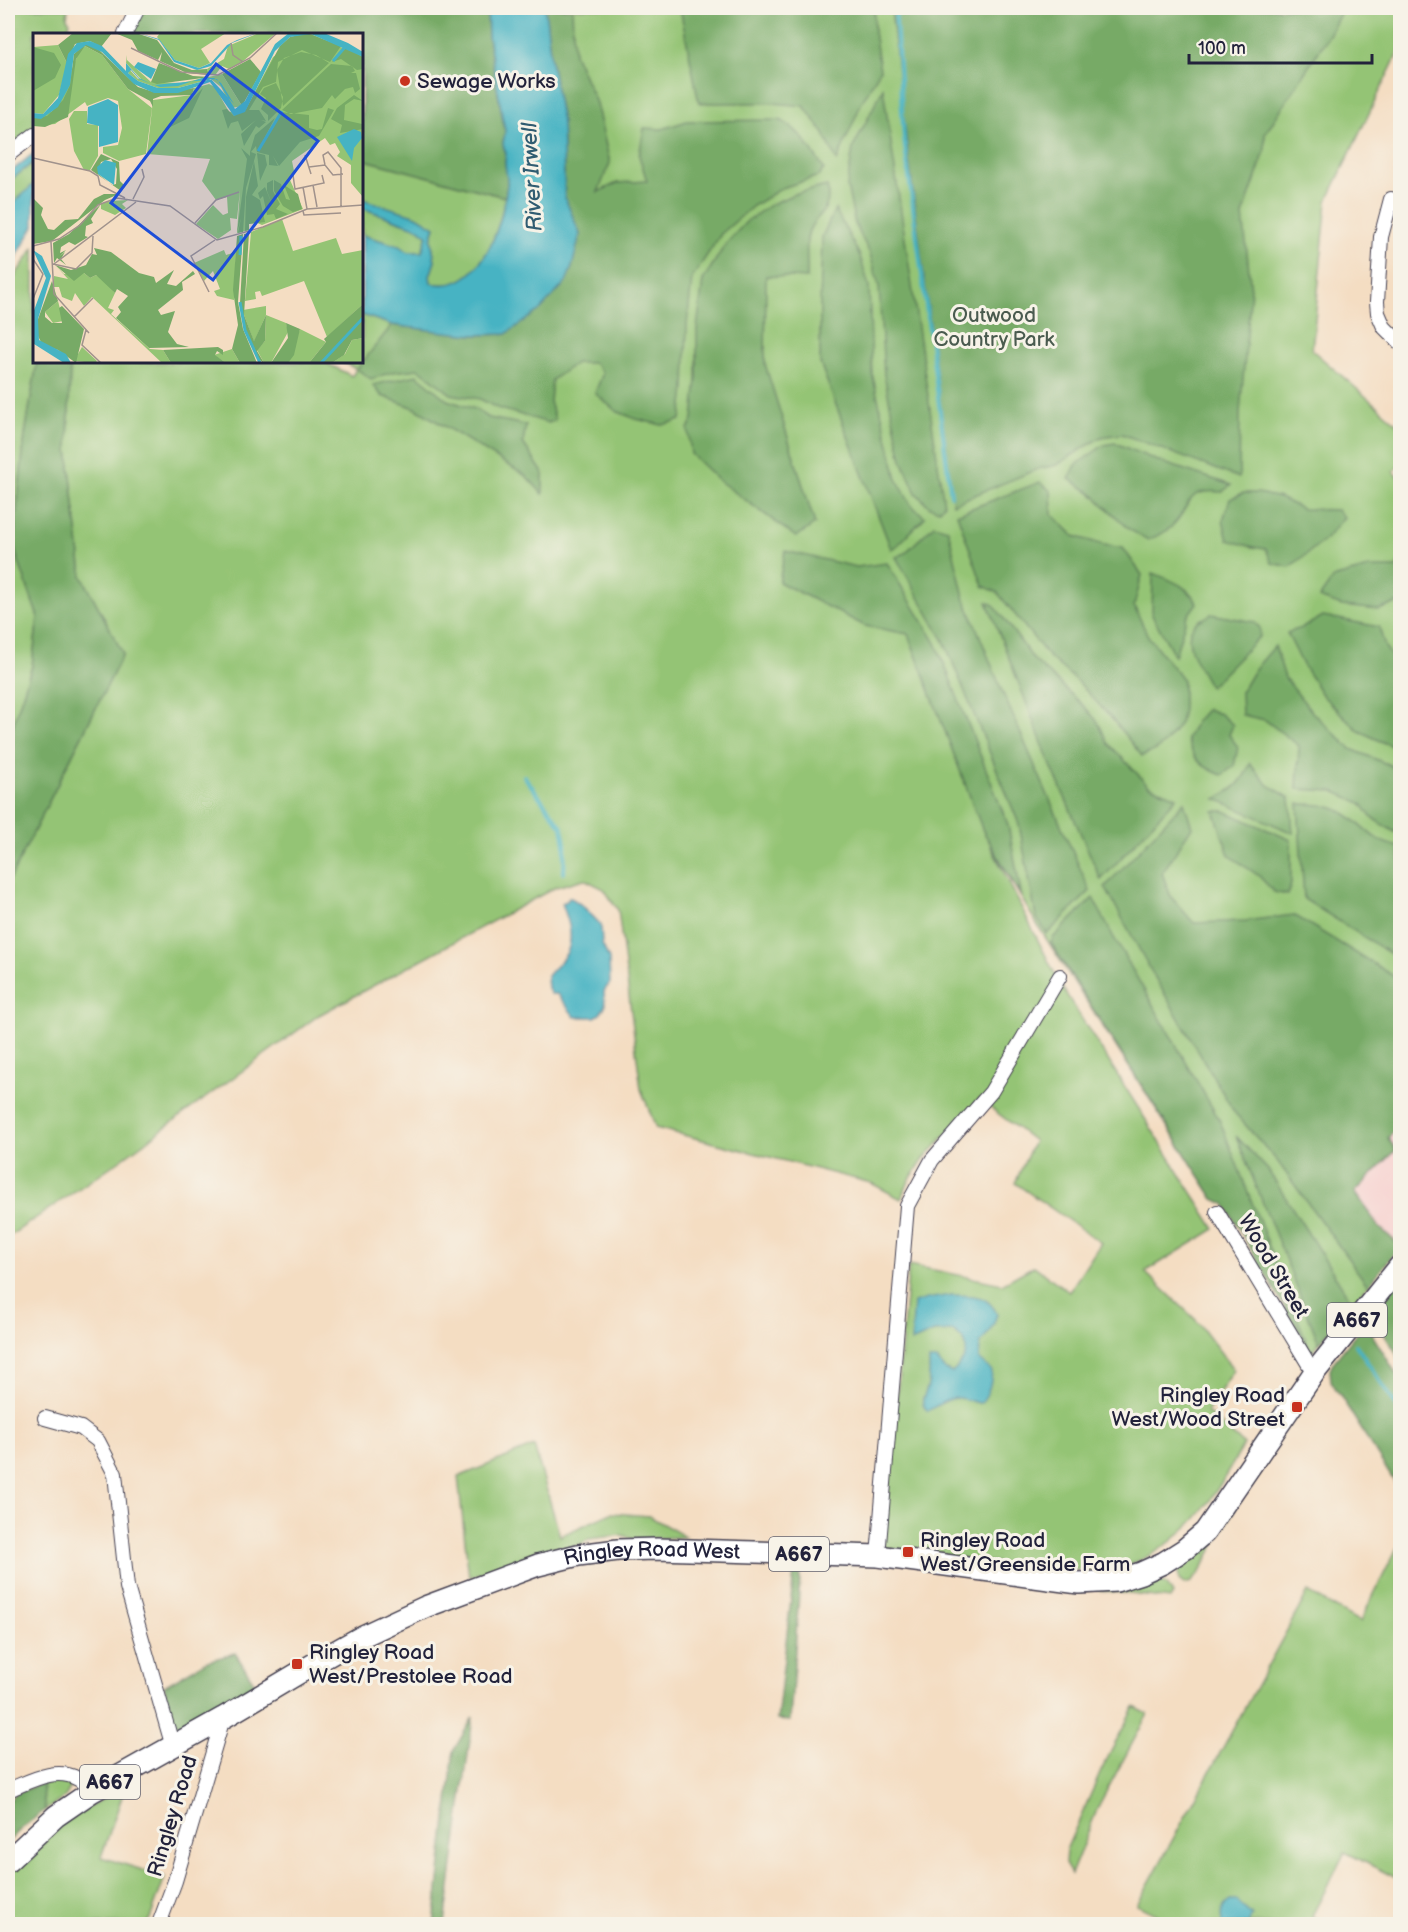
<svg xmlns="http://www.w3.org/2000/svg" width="1408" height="1932" font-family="'Balsamiq Sans',sans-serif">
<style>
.built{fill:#f7d0cf}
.green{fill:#94c474;stroke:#5b7358;stroke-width:1.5}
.forest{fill:#7a6;stroke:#4c6650;stroke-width:1.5}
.water{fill:#46b3c3;stroke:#346a7f;stroke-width:1.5}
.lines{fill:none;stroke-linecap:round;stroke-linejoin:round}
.stream{stroke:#46b3c3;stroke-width:4}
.minor-casing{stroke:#423e4f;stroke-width:16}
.primary-casing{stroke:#423e4f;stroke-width:24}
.minor{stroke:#fff;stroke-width:14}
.primary{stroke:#fff;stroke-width:21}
.poi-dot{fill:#c8321e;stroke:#f7f3e8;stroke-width:2}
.labels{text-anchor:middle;stroke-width:6;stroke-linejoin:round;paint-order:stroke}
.shield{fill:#f7f3e8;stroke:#62616f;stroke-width:1.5}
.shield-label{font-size:20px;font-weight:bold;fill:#22223b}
.poi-label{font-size:21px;fill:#22223b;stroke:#f7f3e8;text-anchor:start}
.park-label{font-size:21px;fill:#4a5b4f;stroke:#f7f3e8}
.street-label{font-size:21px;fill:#22223b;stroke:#f7f3e8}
.water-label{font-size:22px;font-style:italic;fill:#305c71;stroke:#f7f3e8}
.inset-river{fill:none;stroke:#46b3c3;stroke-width:3}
.inset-road{fill:none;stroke:#a0928c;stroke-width:1.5}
.view{fill:#1d4ed8;fill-opacity:0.15;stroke:#1d4ed8;stroke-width:3}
.inset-edge{fill:none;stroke:#22223b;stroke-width:3}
</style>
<rect width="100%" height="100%" fill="#f7f3e8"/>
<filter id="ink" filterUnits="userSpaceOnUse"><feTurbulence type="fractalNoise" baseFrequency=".0167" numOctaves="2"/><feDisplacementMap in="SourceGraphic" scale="12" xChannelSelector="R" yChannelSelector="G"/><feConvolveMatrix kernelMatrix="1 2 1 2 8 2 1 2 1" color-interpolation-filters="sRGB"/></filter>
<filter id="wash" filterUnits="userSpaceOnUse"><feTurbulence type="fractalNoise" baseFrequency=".008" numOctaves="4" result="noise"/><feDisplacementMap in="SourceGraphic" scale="24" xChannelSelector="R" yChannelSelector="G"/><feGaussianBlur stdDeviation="1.35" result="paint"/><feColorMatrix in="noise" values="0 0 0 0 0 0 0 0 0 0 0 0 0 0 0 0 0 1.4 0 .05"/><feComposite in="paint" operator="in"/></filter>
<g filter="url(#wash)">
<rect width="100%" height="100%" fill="#f4ddc2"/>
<polygon class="built" points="1400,1125 1400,1244 1378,1226 1355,1192 1395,1151 1388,1138"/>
<g class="green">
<polygon points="8,8 68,8 67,18 70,22 66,34 34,34 34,129 15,142 8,137"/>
<path d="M545,8H1400V49L1327,201L1312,350L1400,426V465L1394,471L1400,480V1125L1388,1138L1396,1150L1355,1192L1378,1226L1400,1246L1311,1353L1225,1204L1214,1199L1038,926L990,845L1061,986L1215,1229L1145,1272L1196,1320L1234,1370L1207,1412L1244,1445C1226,1474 1209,1509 1183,1531C1168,1545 1148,1558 1129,1565C1101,1574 1071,1569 1042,1567C989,1563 936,1555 883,1548L909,1265L1002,1284L1034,1266L1069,1292L1101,1243L1015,1183L1034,1141L979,1099L923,1160L910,1179L901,1199L871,1183L656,1128L641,1089L618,910L604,889L584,879L556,887L319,1015L119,1161L8,1237V883L123,654L82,576L68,449L70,362H324L352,376L356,369L343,362H362V315L392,325L580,234L565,199Z"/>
<path d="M362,159L505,197C499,233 478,295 431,283L430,276L435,261L431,239L435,227L362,199Z"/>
<polygon points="34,162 34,184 8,208 8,182"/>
<polygon points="362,208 418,228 427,235 422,252 408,252 399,246 362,235"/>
<polygon points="34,248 34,362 37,362 25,435 13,545 38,617 32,666 10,734 8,852 8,286"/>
<polygon points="534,1446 560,1536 611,1513 649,1516 686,1537 633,1539 622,1535 589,1539 580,1545 541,1553 469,1577 458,1477"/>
<polygon points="1243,1493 1199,1574 1191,1582 1184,1584 1179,1580 1178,1571 1181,1564 1202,1547"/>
<polygon points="1400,1542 1400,1880 1345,1852 1312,1916 1327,1924 1175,1924 1137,1905 1308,1592 1360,1622"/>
<polygon points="1153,1579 1167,1584 1173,1594 1170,1599 1099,1590 1136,1584"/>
<polygon points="1134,1707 1148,1714 1099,1805 1071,1874 1065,1864 1066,1850 1102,1769"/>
<path d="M56,1781L69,1784C71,1798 55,1803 45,1810L42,1783Z"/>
<polygon points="125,1788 101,1857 165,1877 148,1924 8,1924 8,1875 41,1840 81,1810"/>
</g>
<g class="forest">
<polygon points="143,8 487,8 488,37 505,131 503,143 506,152 505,162 508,182 505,197 362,159 362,34 130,34"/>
<path d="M545,8H572L574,53L596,103L610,163L598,192L617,183L647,181L639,156L644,128L662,129L687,121L780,120C801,130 811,150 824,169L819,176L782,188L753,206L721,234L692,278L687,325L685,389L681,420L662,425L636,419L616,411L595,393L603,373L594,363H576L552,380L550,402L555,420L549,423L497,408L480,399L451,394L419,369L392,372L371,379L357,369L392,325L473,335L506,334L580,234L565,199L562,123L551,61Z"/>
<polygon points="680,8 874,8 874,31 880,70 861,104 837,161 823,132 804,106 773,103 699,103"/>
<polygon points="891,8 1343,8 1329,35 1265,134 1265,151 1243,215 1251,290 1240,412 1239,478 1122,434 1101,437 1057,465 1038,469 953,504 899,81"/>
<polygon points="883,88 944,505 939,510 930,507 916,493 902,460 884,375 879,286 870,254 855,224 847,186 853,148"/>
<path d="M827,186C833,215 813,214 808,234C805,247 808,264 807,278L766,276L765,364L815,524L796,537L718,480L691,454L688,429L693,419L697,379V329L703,280L725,245L747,221L770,205L794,194Z"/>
<polygon points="835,209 860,256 869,286 872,373 897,479 911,505 925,517 898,545 891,549 820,363 820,307 822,237"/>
<polygon points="37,362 70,362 68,449 82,576 123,654 8,883 10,734 32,666 38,617 13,545 25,435"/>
<polygon points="417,375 447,400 475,409 489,418 526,425 523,443 543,473 543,494 526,476 415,408 382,396 373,385"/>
<path d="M1115,443L1158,461L1231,485L1222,492C1183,488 1193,506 1172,526C1166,533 1156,536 1148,540L1130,530L1090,492L1069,479L1076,465L1104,445Z"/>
<polygon points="1040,482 1051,491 1052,514 1074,536 1104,545 1123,548 1142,575 1134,606 1148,636 1183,680 1183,709 1180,723 1167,741 1156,750 1142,756 1112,719 1079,683 1049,657 997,592 983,586 957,514"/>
<polygon points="1243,493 1258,493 1280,498 1302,509 1337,510 1344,517 1326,539 1290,567 1272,563 1266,549 1253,547 1228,540 1223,520 1230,499"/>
<polygon points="934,525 948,529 964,597 1002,691 1090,891 1047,934 1036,917 1019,824 944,641 896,557 905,553"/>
<polygon points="785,551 857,567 887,563 936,643 1008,825 1022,898 983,831 908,634 865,626 779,582"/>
<polygon points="1400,561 1400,602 1379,610 1342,606 1319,598 1333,578 1368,568 1396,568"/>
<path d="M1153,573C1170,580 1188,585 1197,603L1186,618L1175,656L1152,615Z"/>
<polygon points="987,602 994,605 1034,660 1083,705 1098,722 1108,743 1149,786 1177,797 1101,880 1049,761"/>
<path d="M1211,614L1254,622L1260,628V636L1210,687C1201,669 1176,638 1198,621C1202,619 1207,617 1211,614Z"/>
<polygon points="1323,616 1379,627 1385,647 1400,668 1400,750 1359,731 1323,696 1303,665 1287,633 1304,627"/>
<polygon points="1275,646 1285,678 1313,713 1351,749 1392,766 1400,775 1400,834 1393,831 1371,817 1361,803 1333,791 1297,789 1299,746 1265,720 1242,715 1241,692 1254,670"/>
<path d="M1207,709L1220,714L1233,725L1229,735L1238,747L1234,766L1222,775C1202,767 1193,760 1187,739L1196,721Z"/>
<path d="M1250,764L1267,784L1290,798L1293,833L1216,799C1235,789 1242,783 1250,764Z"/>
<polygon points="1184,802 1192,827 1162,873 1171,897 1194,923 1245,921 1294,915 1400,980 1400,1125 1388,1138 1396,1150 1355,1192 1378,1226 1400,1246 1368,1286 1278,1162 1234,1112 1154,976 1105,887"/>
<path d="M1298,804C1313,804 1331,804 1344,813C1367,827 1371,842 1400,847V960L1304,899Z"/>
<polygon points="1214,811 1224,811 1291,840 1291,884 1288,895 1274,892 1259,876 1229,855"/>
<polygon points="1093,898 1114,938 1220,1121 1311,1353 1225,1204 1214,1199 1051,943 1053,938"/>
<polygon points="1236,1136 1268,1170 1353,1304 1319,1343"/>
<polygon points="1400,1279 1400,1359 1373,1315"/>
<polygon points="1365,1323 1400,1380 1400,1491 1331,1381 1330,1370 1332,1364"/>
<polygon points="795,1564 801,1565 790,1721 777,1720"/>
<polygon points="235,1653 257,1687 177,1735 164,1686 205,1662"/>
<polygon points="473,1717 445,1924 434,1924 454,1750"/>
<polygon points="42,1783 45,1810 23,1827 8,1842 8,1803 14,1794"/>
</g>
<g class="water">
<path d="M487,8H545L551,61L562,123L565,198L580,234L572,267L566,282L540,310L506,334L473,335L436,331L392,325L362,315V235L399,246L408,252H422L427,235L418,228L362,208V199L417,216L435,227L431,239L435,261L430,276L431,283C482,295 503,223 507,185C508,178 505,170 505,162C505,159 506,156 506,153C505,150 503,147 503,144C503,140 505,135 505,131L488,37Z"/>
<polygon points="34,153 34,162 8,182 8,174"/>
<polygon points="34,184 34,226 13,263 8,267 8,208"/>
<path d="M569,897C582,903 591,915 601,925L602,944L609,959L610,983L604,991L605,1006L600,1014L595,1017H575L557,994H551L548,989L547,976C553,968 565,959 568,950C574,935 567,917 562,903L567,901Z"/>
<path d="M951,1295C972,1296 987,1293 997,1314L993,1326L980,1344L979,1359L992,1371C991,1384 989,1393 981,1403C973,1403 964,1397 956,1398C946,1399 936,1406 928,1411C917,1401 926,1396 928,1385C930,1378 929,1368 929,1360H937L944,1369L952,1373C960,1366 971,1353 964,1341C962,1337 956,1334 953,1331L934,1332L911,1342L914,1303L927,1299Z"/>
<path d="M1230,1901H1237L1252,1916L1248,1924H1223C1219,1914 1221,1907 1230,1901Z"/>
</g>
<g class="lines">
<g class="stream">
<polyline points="895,8 904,139 951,495"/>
<polyline points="524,776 562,827 565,844 564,873"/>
<polyline points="1356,1345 1400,1411"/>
</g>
</g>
</g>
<g filter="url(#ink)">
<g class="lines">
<defs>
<g id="minor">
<polyline points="125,34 138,8"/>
<polyline points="8,155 34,135"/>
<polyline points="1391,199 1381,237 1377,302 1378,313 1384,327 1400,343"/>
<polyline points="1217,1212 1314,1373"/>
<polyline points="45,1418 81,1428 98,1441 115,1474 127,1587 173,1747"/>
<polyline points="878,1556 907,1206 932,1160 991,1092 1060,976"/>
<path d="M8,1790C29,1782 55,1766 78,1779C83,1781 87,1788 91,1792"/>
<polyline points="159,1924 175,1881 223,1718"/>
</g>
<g id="primary">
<path id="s1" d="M8,1861L56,1816L91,1792L223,1718L324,1658L365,1635L425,1607L538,1565L578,1555L618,1550L657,1549L878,1556L1079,1583L1116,1581L1141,1573L1163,1563L1185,1549L1205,1532L1314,1373L1400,1266"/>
</g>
</defs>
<use href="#minor" class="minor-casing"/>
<use href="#primary" class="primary-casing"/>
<use href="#minor" class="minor"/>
<use href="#primary" class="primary"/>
</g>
</g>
<g class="poi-dot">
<circle cx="405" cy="81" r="6"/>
<rect x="1291" y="1401" width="12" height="12" rx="3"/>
<rect x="902" y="1546" width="12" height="12" rx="3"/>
<rect x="291" y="1658" width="12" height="12" rx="3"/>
</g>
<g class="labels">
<g class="shield">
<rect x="1327" y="1303" width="60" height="34" rx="4.5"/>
<rect x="769" y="1537" width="60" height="34" rx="4.5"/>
<rect x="80" y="1765" width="60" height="34" rx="4.5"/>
</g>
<g class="shield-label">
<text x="1357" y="1327">A667</text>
<text x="799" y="1561">A667</text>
<text x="110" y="1789">A667</text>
</g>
<g class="poi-label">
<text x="417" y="88">Sewage Works</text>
<text x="1285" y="1402" text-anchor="end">Ringley Road<tspan x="1285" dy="24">West/Wood Street</tspan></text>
<text x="920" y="1547">Ringley Road<tspan x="920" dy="24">West/Greenside Farm</tspan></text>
<text x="309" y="1659">Ringley Road<tspan x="309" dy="24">West/Prestolee Road</tspan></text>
</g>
<g class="park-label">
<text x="994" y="322">Outwood<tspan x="994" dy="24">Country Park</tspan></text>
</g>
<g class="street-label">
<text transform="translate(1274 1266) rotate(59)" y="7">Wood Street</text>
<text dy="7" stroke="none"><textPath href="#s1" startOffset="726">Ringley Road West</textPath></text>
<text transform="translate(172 1816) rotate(-73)" y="7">Ringley Road</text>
</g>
<g class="water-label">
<text transform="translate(531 177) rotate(-93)" y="8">River Irwell</text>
</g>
</g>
<g transform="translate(33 33)">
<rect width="330" height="330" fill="#f4ddc2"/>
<path d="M127,0H193L168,16L177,30L166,35L142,27L124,4ZM226,0H243L209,29L196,36L189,33L183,41L176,42L174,36L191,26L195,13ZM278,1L330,24V164L318,150V132L304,123L307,119L302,110L297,112L292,105L259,128L261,138L257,147L270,176L229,192L222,189L216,191V197L204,200L207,157L204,186L197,185L198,197L185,206L163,191L180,172L190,182L195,180L194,164L183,167L169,148L177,126L114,121L120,67L159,62L161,55L176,51L182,54L196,79L213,76L240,24ZM25,12L34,30L26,62L10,81L0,80V14ZM52,13L69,22L95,56L119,75L113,121L86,128L70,120V114L85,112L89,95L85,68L75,65L54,73L52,69L22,91L0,93V85L23,77L45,21ZM94,22V27L118,49L148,50L189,41L209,73L199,75L188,54L178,46L145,55H125L105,48L95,40L97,37L105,46H108L93,30ZM41,78H54V91L65,92V123L57,137H51L41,118L36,86ZM95,167L89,171L93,175L82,182L68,176V171L77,168ZM249,186L260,218L303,205L309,221L330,217V271L294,304L271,248L229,263L227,258L222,259L223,266L212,268L218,199ZM191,217L193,222L203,219L201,267L184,263L181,258L187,256L180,238L171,248L161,230ZM22,232L31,241L51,240L57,245L63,242L71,247L82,260L75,275L81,277L78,281L117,316L130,317L138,330H129L59,264L51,273L42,260L39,268L29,264L26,254H21V243L35,246ZM25,268L30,288L20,290L12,279ZM233,273V282L253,290L255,299L238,330H231L224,317L232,308L233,282L221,309L211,282L210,277ZM267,296L293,309L276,330H255ZM330,305V330H299L312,321L319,307ZM49,314L64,328L62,330L41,328ZM199,316L207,330H193L181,322Z" fill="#94c474"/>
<path d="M40,0H79L68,14L57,8L42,11L34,30L25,12ZM82,0H103L124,7L141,30L159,37L174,36L176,42L154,40L127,28L129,19L125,27L105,18L99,7ZM274,0L308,13L297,29L269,17L245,29L243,49L230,54L216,77H226L233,88L228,87L233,89L226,95L223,93L211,113L208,101L223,87L209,98L205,88L198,90L195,96L189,77L194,76L201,83L213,76L247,13L257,4ZM51,12H58L64,15L105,54L124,60L161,55L159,62L128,63L120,66V74L117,68L95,56L69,22L52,13L43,26L35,84L12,94L0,93V85L14,83L30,67L37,52L41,21ZM0,14L21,20L28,32L22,45L0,58ZM312,14L330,24V36L324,37L308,26L299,29ZM268,19L283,22L296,30L250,73L244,37L251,25ZM217,26L228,39L209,73L189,41ZM126,30L160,43L177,44L124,51L118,49ZM298,31L319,33L322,38L318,40H323L327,56L322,60L320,54L312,56L302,66L299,62L289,75L258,81L249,77ZM243,50L250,64L248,75L235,88V82L228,76L233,65L227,61L231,55ZM170,55L156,85L135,95L154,71ZM321,62L330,68L321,66L312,72L311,87L329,91L330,96L307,100L309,92L298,86L304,75ZM295,75L301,77L286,103L267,109L246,133L240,123L245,133L236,132V122L224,119L248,79L276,82V95L284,97L289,96ZM242,85L224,119L223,113L218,119L223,121L213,155L210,199L205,200L208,185L204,200L214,126L208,115L217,123V119L222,102ZM224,120L232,122L234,132L227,148ZM68,121L86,129L87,148L91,152L88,158L58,137ZM78,126L84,136L83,151L79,152L65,141L68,129ZM221,128L225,153L219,162L227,167L232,189L216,191V197L212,198L213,164ZM240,147V158L247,171L243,176L255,181L243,186L241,181L234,182L230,163L227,166L225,160L232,154L241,176L234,158V150ZM241,147L248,151L253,166L257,167L251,152L265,161L269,176L260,179L250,173L241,158ZM71,161H86L72,167L19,208L0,211V165L10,175L8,182L15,196L21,197L32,187L45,186L61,166ZM68,171L58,186L60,190L53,193L52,203L55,204L42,212L36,209L28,214L27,220L33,217L27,223L32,219L28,226L33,232L24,225L21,230L20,210L36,201ZM216,200L211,282L221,308L233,282L232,308L224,318L231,330L225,326L212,297L207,270L211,201ZM210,201L205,269L210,296L224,330H207L199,316L205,292L200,257L204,203ZM61,215L78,219L106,240L121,244L123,250L141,237L134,251L143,253L160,238L162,241L149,249L150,257L125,277L128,282L142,278L135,299L144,311L156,314L116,315L83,285L88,279L85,274L95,263L84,256L82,260L63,242L57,245L51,240L41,248L22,232L38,237L53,232L59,221L64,222ZM19,248L25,268L12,279V284L19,290H29L26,275L29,273L51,296L43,330L25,317L9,311L5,303V286ZM330,271V305L319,307L311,322L299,330H276L293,309L291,306ZM253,290L267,296L261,322L255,330H238L255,305ZM185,314L190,317V322L184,318L182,322L193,330H138L130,317Z" fill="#7a6" fill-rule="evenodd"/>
<path d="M105,0L126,6L142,27L166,35L178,30L194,12L204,7L224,0L199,10L178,33L164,37L141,29L126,7ZM256,0H291L315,10L330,19V24L278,1L257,4L242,18L212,79L201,83L177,49L145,60H121L101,51L69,19L53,12L41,21L37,52L25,74L8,86L0,85V80L10,81L25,65L35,21L44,10L57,8L69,13L93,38V30L106,45L121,52L184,46L202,76L212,68L242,11ZM98,37L106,46L127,54L145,53L169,45H181L188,50L201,71L178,46L145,55H125L105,48L95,40ZM105,29L123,36L118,46L101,34ZM75,66L85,72V109L66,114V93L54,90L55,74ZM321,96L328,99L329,105L321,115L319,128L304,104ZM72,127L83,130L81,152L65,141L64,134ZM0,217L9,223L18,243L5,286L6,307L33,321L38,330H31L1,311L0,280L13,245Z" fill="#46b3c3" fill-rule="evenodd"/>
<path class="inset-river" d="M300,28L313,13M225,118L249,78M207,222L208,203M207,269L212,297L227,330M288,330L330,285"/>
<path class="inset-road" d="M198,10L200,22L210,29M98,15L148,39L185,42L217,25L244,0M272,122L278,141M0,125L57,138L65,143L67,152L92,165M292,132L290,122L295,119L308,135V173M276,134L292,132L300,142L310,141M260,142L262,156L291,150L289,142M280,152L284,174M270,154L274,176M100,166L111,144L109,136M270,178L271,182L308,180M162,190L183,167L206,159M18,209L21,261L56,300M0,213L26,206L47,192L65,172L84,165L137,173L184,207L230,194L274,176L330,172M0,226L10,241L0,266M20,231L43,236L59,220L60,203M21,231L103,169M176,259L158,223L182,207M41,284L60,265M53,297L49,312L68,330"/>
<path class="view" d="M183,31L285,108L180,247L78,170Z"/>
<rect width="330" height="330" class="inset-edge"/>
</g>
<rect width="1408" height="1932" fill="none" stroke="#f7f3e8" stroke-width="30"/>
<path d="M1189 54v9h183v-9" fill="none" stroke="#22223b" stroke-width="3"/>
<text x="1198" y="54" font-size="18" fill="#22223b" stroke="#f7f3e8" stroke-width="4.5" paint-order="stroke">100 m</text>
</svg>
